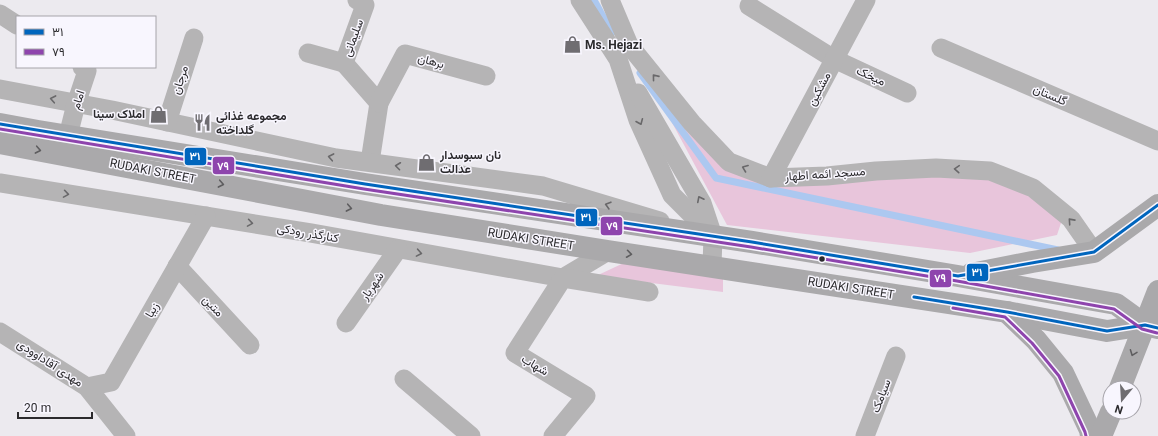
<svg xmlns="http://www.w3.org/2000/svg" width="1158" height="436" font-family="Georgia,Vazirmatn,serif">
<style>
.green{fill:#e8c5db}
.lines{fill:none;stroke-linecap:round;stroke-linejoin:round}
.stream{stroke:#acc8f0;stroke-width:7}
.minor{stroke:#b5b4b5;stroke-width:19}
.secondary{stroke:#aaa9ab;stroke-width:22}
.bus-1-casing{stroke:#f8f6fe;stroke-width:6}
.bus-2-casing{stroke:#f8f6fe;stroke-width:6}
.bus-1{stroke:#0065bd;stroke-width:3}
.bus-2{stroke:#8e44ad;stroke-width:3}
.oneway{stroke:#69686a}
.oneway2{stroke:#5e5d5f}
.bus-dot{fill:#2b2a2d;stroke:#f8f6fe;stroke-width:1.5}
.labels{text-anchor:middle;stroke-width:3;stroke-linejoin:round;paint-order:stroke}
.street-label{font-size:12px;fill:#2b2a2d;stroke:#f8f6fe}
.poi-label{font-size:12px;font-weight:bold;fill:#2b2a2d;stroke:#f8f6fe;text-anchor:start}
.line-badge{stroke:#f8f6fe;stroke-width:1.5}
.badge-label{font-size:11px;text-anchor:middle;font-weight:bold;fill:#fff}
</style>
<rect width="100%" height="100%" fill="#eceaef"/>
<g class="green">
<polygon points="647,76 726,164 772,182 963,173 1031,190 1063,217 1057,235 970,253 727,225"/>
<polygon points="628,261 723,273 723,292 596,276"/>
</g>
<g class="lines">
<g class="stream">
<polyline points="594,0 612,33"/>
<polyline points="640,73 716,178 1058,250"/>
</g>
<g class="minor">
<polyline points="357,0 365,5 344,63 379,103 370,162"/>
<polyline points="580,0 618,59 638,120 672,195 713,236"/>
<polyline points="610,0 629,45 692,123 729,162 771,178 827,176 876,171 936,168 990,171 1033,188 1071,219 1094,252"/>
<polyline points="749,6 834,59 907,93"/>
<polyline points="0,14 17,25"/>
<polyline points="941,48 1158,141"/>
<polyline points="308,53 344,63"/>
<polyline points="0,89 112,110 336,158 543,186 660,221"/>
<polyline points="638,93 702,203 713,236 712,266"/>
<polyline points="379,103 405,54 486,76"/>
<polyline points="167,122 194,38"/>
<polyline points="68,136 76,104 87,71 82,67"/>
<polyline points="771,178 866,0"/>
<polyline points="0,183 311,233 563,278 608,251"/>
<polyline points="177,266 250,345"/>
<polyline points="346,323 398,249"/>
<polyline points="0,332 87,387 126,436"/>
<polyline points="404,379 471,436"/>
<polyline points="87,387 111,382 206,216"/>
<polyline points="553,436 586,396 515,353 563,278 649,292"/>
<polyline points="865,436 896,356"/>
</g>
<g class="secondary">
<polyline points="0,124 38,131 365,184 752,242 958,276 1116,304 1145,325"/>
<polyline points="0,143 381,215 608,251 1007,312 1107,331 1145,325 1158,328"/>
<polyline points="971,274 1032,262 1094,252 1158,205"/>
<polyline points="1007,312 1036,340 1063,373 1090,430 1091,436"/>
<polyline points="1120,388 1158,291"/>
<polyline points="1101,436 1111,412"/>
</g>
<defs>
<g id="bus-1">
<polyline points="0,124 365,184 752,242 958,276 1094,252 1158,205"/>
<polyline points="914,297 1007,312 1107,331 1145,325 1158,328"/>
</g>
<g id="bus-2">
<polyline points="0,129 364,189 751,247 957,281 1114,309 1142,329 1157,333"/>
<polyline points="953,308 1005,317 1032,343 1059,376 1085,432 1086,436"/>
</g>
</defs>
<use href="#bus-1" class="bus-1-casing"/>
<use href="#bus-2" class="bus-2-casing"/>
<use href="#bus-1" class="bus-1"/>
<use href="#bus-2" class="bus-2"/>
</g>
<defs><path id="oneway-chevron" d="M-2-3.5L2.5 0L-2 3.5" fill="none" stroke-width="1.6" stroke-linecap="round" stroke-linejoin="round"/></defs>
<g class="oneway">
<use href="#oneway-chevron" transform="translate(655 77) rotate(-129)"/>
<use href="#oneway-chevron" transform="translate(53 99) rotate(-169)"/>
<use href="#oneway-chevron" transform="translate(640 122) rotate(67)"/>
<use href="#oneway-chevron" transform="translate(331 157) rotate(-169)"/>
<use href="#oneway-chevron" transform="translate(398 166) rotate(-173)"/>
<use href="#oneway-chevron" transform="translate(745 168) rotate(-159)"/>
<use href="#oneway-chevron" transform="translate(957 169) rotate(-176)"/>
<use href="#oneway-chevron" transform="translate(66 194) rotate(9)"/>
<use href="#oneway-chevron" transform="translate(700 199) rotate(-117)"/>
<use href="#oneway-chevron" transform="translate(608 205) rotate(-164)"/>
<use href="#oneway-chevron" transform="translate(1071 221) rotate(-132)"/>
<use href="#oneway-chevron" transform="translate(250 223) rotate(9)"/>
<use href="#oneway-chevron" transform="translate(419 253) rotate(10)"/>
</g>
<g class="oneway2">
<use href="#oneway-chevron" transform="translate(38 150) rotate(11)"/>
<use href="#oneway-chevron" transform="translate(221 184) rotate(11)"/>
<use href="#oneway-chevron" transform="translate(349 208) rotate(11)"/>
<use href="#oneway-chevron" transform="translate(629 254) rotate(8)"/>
<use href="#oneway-chevron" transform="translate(1133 353) rotate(111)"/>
</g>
<defs>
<symbol id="shop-bare" viewBox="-9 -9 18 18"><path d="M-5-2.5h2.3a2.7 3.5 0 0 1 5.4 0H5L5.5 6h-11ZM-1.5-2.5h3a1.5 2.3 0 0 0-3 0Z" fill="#6f6d71" stroke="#f8f6fe" stroke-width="2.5" paint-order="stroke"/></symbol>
<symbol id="restaurant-bare" viewBox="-9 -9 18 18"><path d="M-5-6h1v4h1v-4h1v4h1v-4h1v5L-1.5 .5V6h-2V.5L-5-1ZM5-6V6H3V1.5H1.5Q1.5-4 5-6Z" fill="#6f6d71" stroke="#f8f6fe" stroke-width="2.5" paint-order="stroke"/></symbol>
</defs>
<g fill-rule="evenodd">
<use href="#shop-bare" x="560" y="32" width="25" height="25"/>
<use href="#shop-bare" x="146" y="102" width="25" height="25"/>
<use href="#restaurant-bare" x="190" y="110" width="25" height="25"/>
<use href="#shop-bare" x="414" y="150" width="25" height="25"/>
</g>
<circle class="bus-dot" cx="822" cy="259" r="3.5"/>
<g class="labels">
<g class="street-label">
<text transform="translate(353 38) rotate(-70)" y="4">سلیمانی</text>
<text transform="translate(431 61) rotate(15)" y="4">برهان</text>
<text transform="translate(871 76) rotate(25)" y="4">میخک</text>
<text transform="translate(180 80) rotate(-72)" y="4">مرجان</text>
<text transform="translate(819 89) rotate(-62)" y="4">مشکین</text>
<text transform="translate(1050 95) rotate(23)" y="4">گلستان</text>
<text transform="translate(78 100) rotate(-73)" y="4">امام</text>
<text transform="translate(153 171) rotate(11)" y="4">RUDAKI STREET</text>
<text transform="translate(825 174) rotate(-4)" y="4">مسجد ائمه اطهار</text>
<text transform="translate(308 233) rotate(10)" y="4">کنارگذر رودکی</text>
<text transform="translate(531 239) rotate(9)" y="4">RUDAKI STREET</text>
<text transform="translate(372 286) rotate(-55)" y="4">شهریار</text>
<text transform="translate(851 288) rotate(9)" y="4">RUDAKI STREET</text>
<text transform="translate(213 306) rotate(47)" y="4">متین</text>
<text transform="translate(152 310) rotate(-60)" y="4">زیبا</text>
<text transform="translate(50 363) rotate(33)" y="4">مهدی آقاداوودی</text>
<text transform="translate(535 365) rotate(31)" y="4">شهاب</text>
<text transform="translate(881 396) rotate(-69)" y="4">سیامک</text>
</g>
<g class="poi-label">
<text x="585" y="49">Ms. Hejazi</text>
<text x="145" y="118" text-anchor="end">املاک سینا</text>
<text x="216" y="120">مجموعه غذائی<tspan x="216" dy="14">گلداخته</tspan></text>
<text x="440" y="159">نان سبوسدار<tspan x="440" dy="14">عدالت</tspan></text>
</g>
</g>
<g class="line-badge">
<rect x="184" y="147" width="23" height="19" rx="4" fill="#0065bd"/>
<rect x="212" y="156" width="23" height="19" rx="4" fill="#8e44ad"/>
<rect x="575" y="208" width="23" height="19" rx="4" fill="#0065bd"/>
<rect x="600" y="216" width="23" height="20" rx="4" fill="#8e44ad"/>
<rect x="966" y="263" width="23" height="19" rx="4" fill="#0065bd"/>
<rect x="929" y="269" width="23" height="19" rx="4" fill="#8e44ad"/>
</g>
<g class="badge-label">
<text x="195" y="160">۳۱</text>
<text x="223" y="170">۷۹</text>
<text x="586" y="221">۳۱</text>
<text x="612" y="230">۷۹</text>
<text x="977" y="276">۳۱</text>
<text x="940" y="282">۷۹</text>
</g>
<rect x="16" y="16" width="140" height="52" fill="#f8f6fe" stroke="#a6a4aa"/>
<rect x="24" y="29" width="20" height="6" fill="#0065bd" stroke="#a6a4aa"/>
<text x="52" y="36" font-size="12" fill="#2b2a2d">۳۱</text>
<rect x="24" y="49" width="20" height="6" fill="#8e44ad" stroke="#a6a4aa"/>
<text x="52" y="56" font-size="12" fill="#2b2a2d">۷۹</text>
<g transform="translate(1122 400) rotate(198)"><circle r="19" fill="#f8f6fe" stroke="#a6a4aa"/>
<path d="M0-3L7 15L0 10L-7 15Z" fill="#6f6d71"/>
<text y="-6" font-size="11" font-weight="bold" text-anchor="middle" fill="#2b2a2d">N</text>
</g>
<path d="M18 412v6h74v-6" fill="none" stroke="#2b2a2d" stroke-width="2"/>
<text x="24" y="412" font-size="12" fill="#2b2a2d" stroke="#f8f6fe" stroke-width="3" paint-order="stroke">20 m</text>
</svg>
